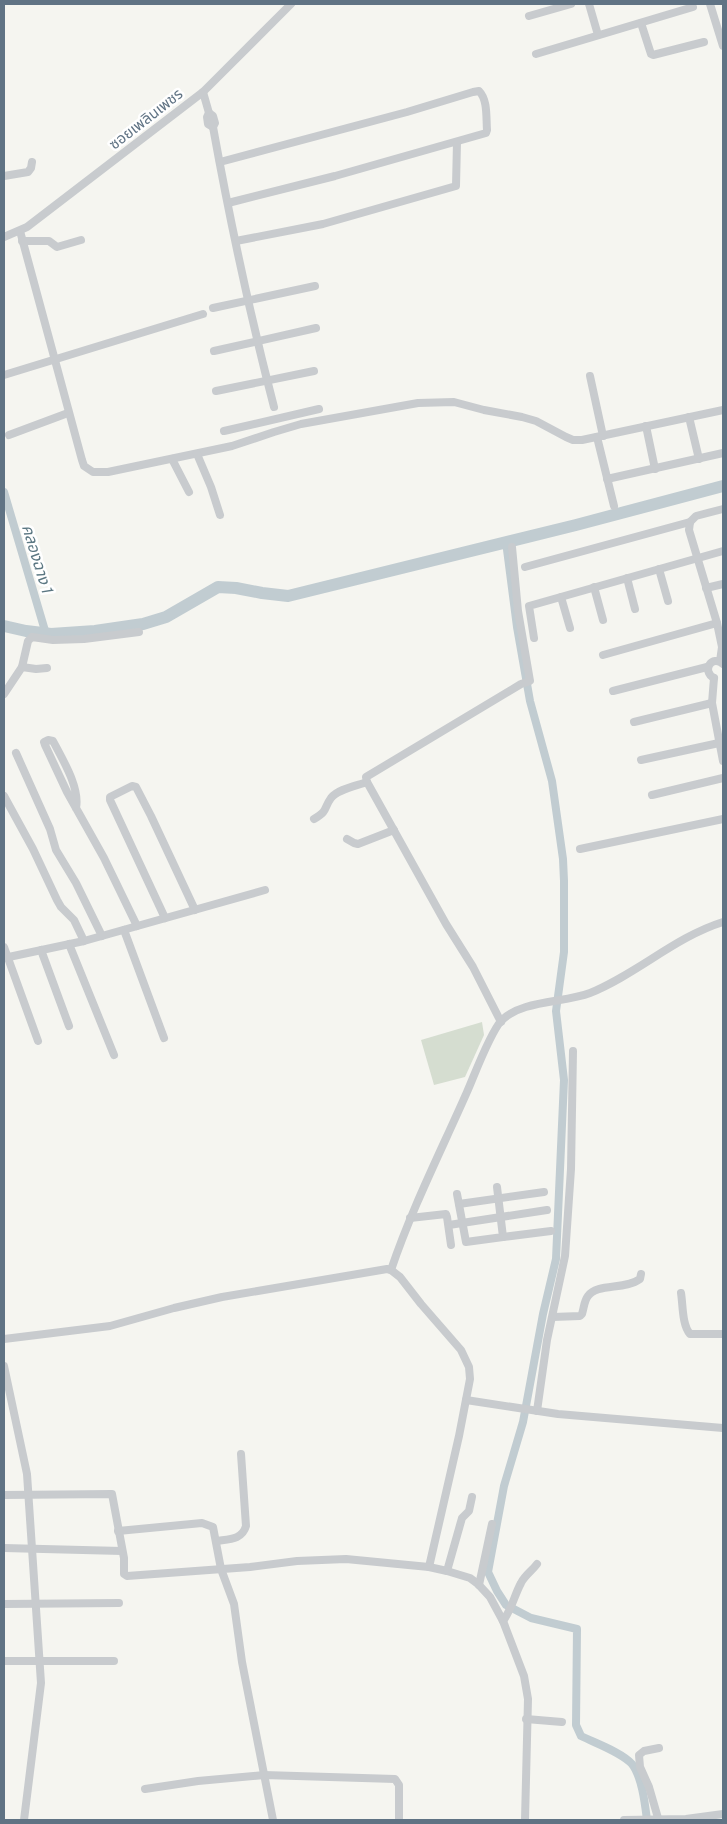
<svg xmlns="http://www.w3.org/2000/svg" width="727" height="1824" font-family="'Public Sans','Noto Sans Thai',sans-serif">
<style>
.green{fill:#d5ddd0}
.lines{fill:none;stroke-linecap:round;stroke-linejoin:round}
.canal{stroke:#c1ccd1;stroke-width:8}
.river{stroke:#c1ccd1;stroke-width:12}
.minor{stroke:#c8cbce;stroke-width:8}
.labels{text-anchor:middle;stroke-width:5;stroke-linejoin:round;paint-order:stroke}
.street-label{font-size:15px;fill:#607384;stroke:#fff}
.water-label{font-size:16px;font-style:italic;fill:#5b7782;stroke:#fff}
</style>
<rect width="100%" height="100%" fill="#f5f5f0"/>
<polygon class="green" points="482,1022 484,1035 465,1077 434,1085 421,1040"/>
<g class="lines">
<g class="canal">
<polyline points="4,492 46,634"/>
<path d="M506,542L517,627L530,701L552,781L563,859L564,881V952L556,1011L564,1080L556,1259L543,1314L523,1422L504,1486L488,1572L497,1591L506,1605L531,1618L577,1629L576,1725L581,1736C595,1743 621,1752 632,1764C642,1777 645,1804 647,1820"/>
</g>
<polyline class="river" points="4,626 26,631 51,634 95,631 143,624 166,617 218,587 236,588 262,593 288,596 576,525 723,486"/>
<g class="minor">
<polyline points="589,4 598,35"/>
<polyline points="710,4 723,46"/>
<polyline points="529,16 571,4"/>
<polyline points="641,23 651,54 653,55 704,42"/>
<polyline points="536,54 693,7"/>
<polyline points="203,92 209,113 207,117 208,124 213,127"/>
<path d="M209,113L213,116L215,123L213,127C230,221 250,315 274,407"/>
<path d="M220,162L407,112L473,92L479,91C488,100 486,118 487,130L486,133L335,176L228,203"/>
<polyline points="4,176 28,172 31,168 32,162"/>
<polyline points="20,231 82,460 84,466 93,472 108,472 232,446 274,432 301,424 418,403 454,402 484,410 522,417 536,421 566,437 573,440 582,440 723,410"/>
<polyline points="4,237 27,227 203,92 291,4"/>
<polyline points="22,241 49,241 57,247 81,240"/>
<polyline points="236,241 323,224 456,186 457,142"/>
<polyline points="213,308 315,286"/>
<polyline points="214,351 316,328"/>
<polyline points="4,375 203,314"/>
<polyline points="590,376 603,436"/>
<polyline points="216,391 314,371"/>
<polyline points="689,417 699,459"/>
<polyline points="646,426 655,469"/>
<polyline points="224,431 319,409"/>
<polyline points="9,435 68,413"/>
<polyline points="597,437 614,506"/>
<polyline points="197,454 211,487 220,515"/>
<polyline points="172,459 189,492"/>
<polyline points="607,479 723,453"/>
<polyline points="525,567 690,522"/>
<polyline points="659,569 668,601"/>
<polyline points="627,578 635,609"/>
<polyline points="594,587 603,620"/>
<polyline points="706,588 723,584"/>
<polyline points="561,597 570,628"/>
<polyline points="534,638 529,606 723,551"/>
<polyline points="603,655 717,623"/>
<polyline points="720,661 722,647 717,623 689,530 690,522 696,516 723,509"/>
<polyline points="22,667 28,641 32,637 53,640 84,639 139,632"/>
<polyline points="714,678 712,703 723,761"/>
<path d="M714,678C701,671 712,654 723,664"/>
<polyline points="613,691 707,667"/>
<polyline points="4,694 22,667 36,669 47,668"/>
<polyline points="634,722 712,703"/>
<polyline points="16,753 50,829 56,850 76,883 102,936"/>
<polyline points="641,760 719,743"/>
<polyline points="652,795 723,778"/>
<polyline points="4,796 33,849 57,900 61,907 74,920 84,941"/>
<path d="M76,808C80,788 63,760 53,741L48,740L44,742L45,745L67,792L104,858L137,926"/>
<path d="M314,819C329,810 323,809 331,798C338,789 356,786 367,782"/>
<polyline points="347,839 354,843 358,844 394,830"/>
<polyline points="580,849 723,819"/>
<polyline points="165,918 110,800 110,797 132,786 136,787 151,816 195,910"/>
<polyline points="124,930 164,1038"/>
<polyline points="69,944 114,1055"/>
<polyline points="4,947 38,1041"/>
<polyline points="41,950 69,1026"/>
<polyline points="4,958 84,941 265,890"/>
<polyline points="501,1022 473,967 446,924 367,782 366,777 521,684 530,681 518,611 512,547"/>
<polyline points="457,1194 466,1242 503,1237 497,1187"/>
<polyline points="459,1204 544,1192"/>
<polyline points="410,1218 446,1214 447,1217 451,1245"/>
<polyline points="449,1225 547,1210"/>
<polyline points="503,1237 551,1231"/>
<path d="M391,1270C412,1208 441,1151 467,1092C475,1074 489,1035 501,1021C521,1000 564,1003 590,993C637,974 675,937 723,922"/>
<path d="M681,1293C683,1305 682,1325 690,1334H723"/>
<path d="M553,1317L580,1316L582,1314C584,1308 584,1301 588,1296C597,1283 625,1290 640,1279L641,1274"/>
<polyline points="4,1339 110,1326 174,1308 222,1297 387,1269 391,1270 400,1277 421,1304 461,1350 469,1367 470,1379 459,1436 429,1567"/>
<polyline points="4,1366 27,1474 41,1683 24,1820"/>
<polyline points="466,1400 558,1414 723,1428"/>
<polyline points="537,1411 547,1340 565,1256 571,1169 573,1051"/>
<polyline points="4,1495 112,1494 124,1558 124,1574 127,1576 250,1567 297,1561 346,1559 429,1567 447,1571 470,1578 478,1584 490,1597 503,1621 524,1676 528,1699 525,1820"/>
<polyline points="118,1531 202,1523 213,1527 221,1569 234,1604 242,1662 273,1820"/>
<path d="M216,1541C229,1539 242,1540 246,1526L241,1454"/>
<polyline points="4,1548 122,1551"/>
<polyline points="447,1571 462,1518 469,1511 472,1497"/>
<polyline points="479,1585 492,1524"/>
<polyline points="4,1604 119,1603"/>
<path d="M503,1621C512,1609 514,1596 521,1583C525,1575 532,1571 537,1564"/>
<polyline points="4,1661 114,1661"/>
<polyline points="526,1719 562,1722"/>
<polyline points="145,1789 198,1781 264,1775 395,1779 399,1785 399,1820"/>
<polyline points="658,1818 649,1787 640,1767 639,1755 644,1751 659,1748"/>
<polyline points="624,1820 686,1819 723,1814"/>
</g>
</g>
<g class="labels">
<g class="street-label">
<text transform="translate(146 119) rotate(-38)" y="5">ซอยเพลินเพชร</text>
</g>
<g class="water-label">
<text transform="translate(38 559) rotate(73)" y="6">คลองฉาง 1</text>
</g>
</g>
<rect width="727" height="1824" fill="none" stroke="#607384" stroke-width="10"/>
</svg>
